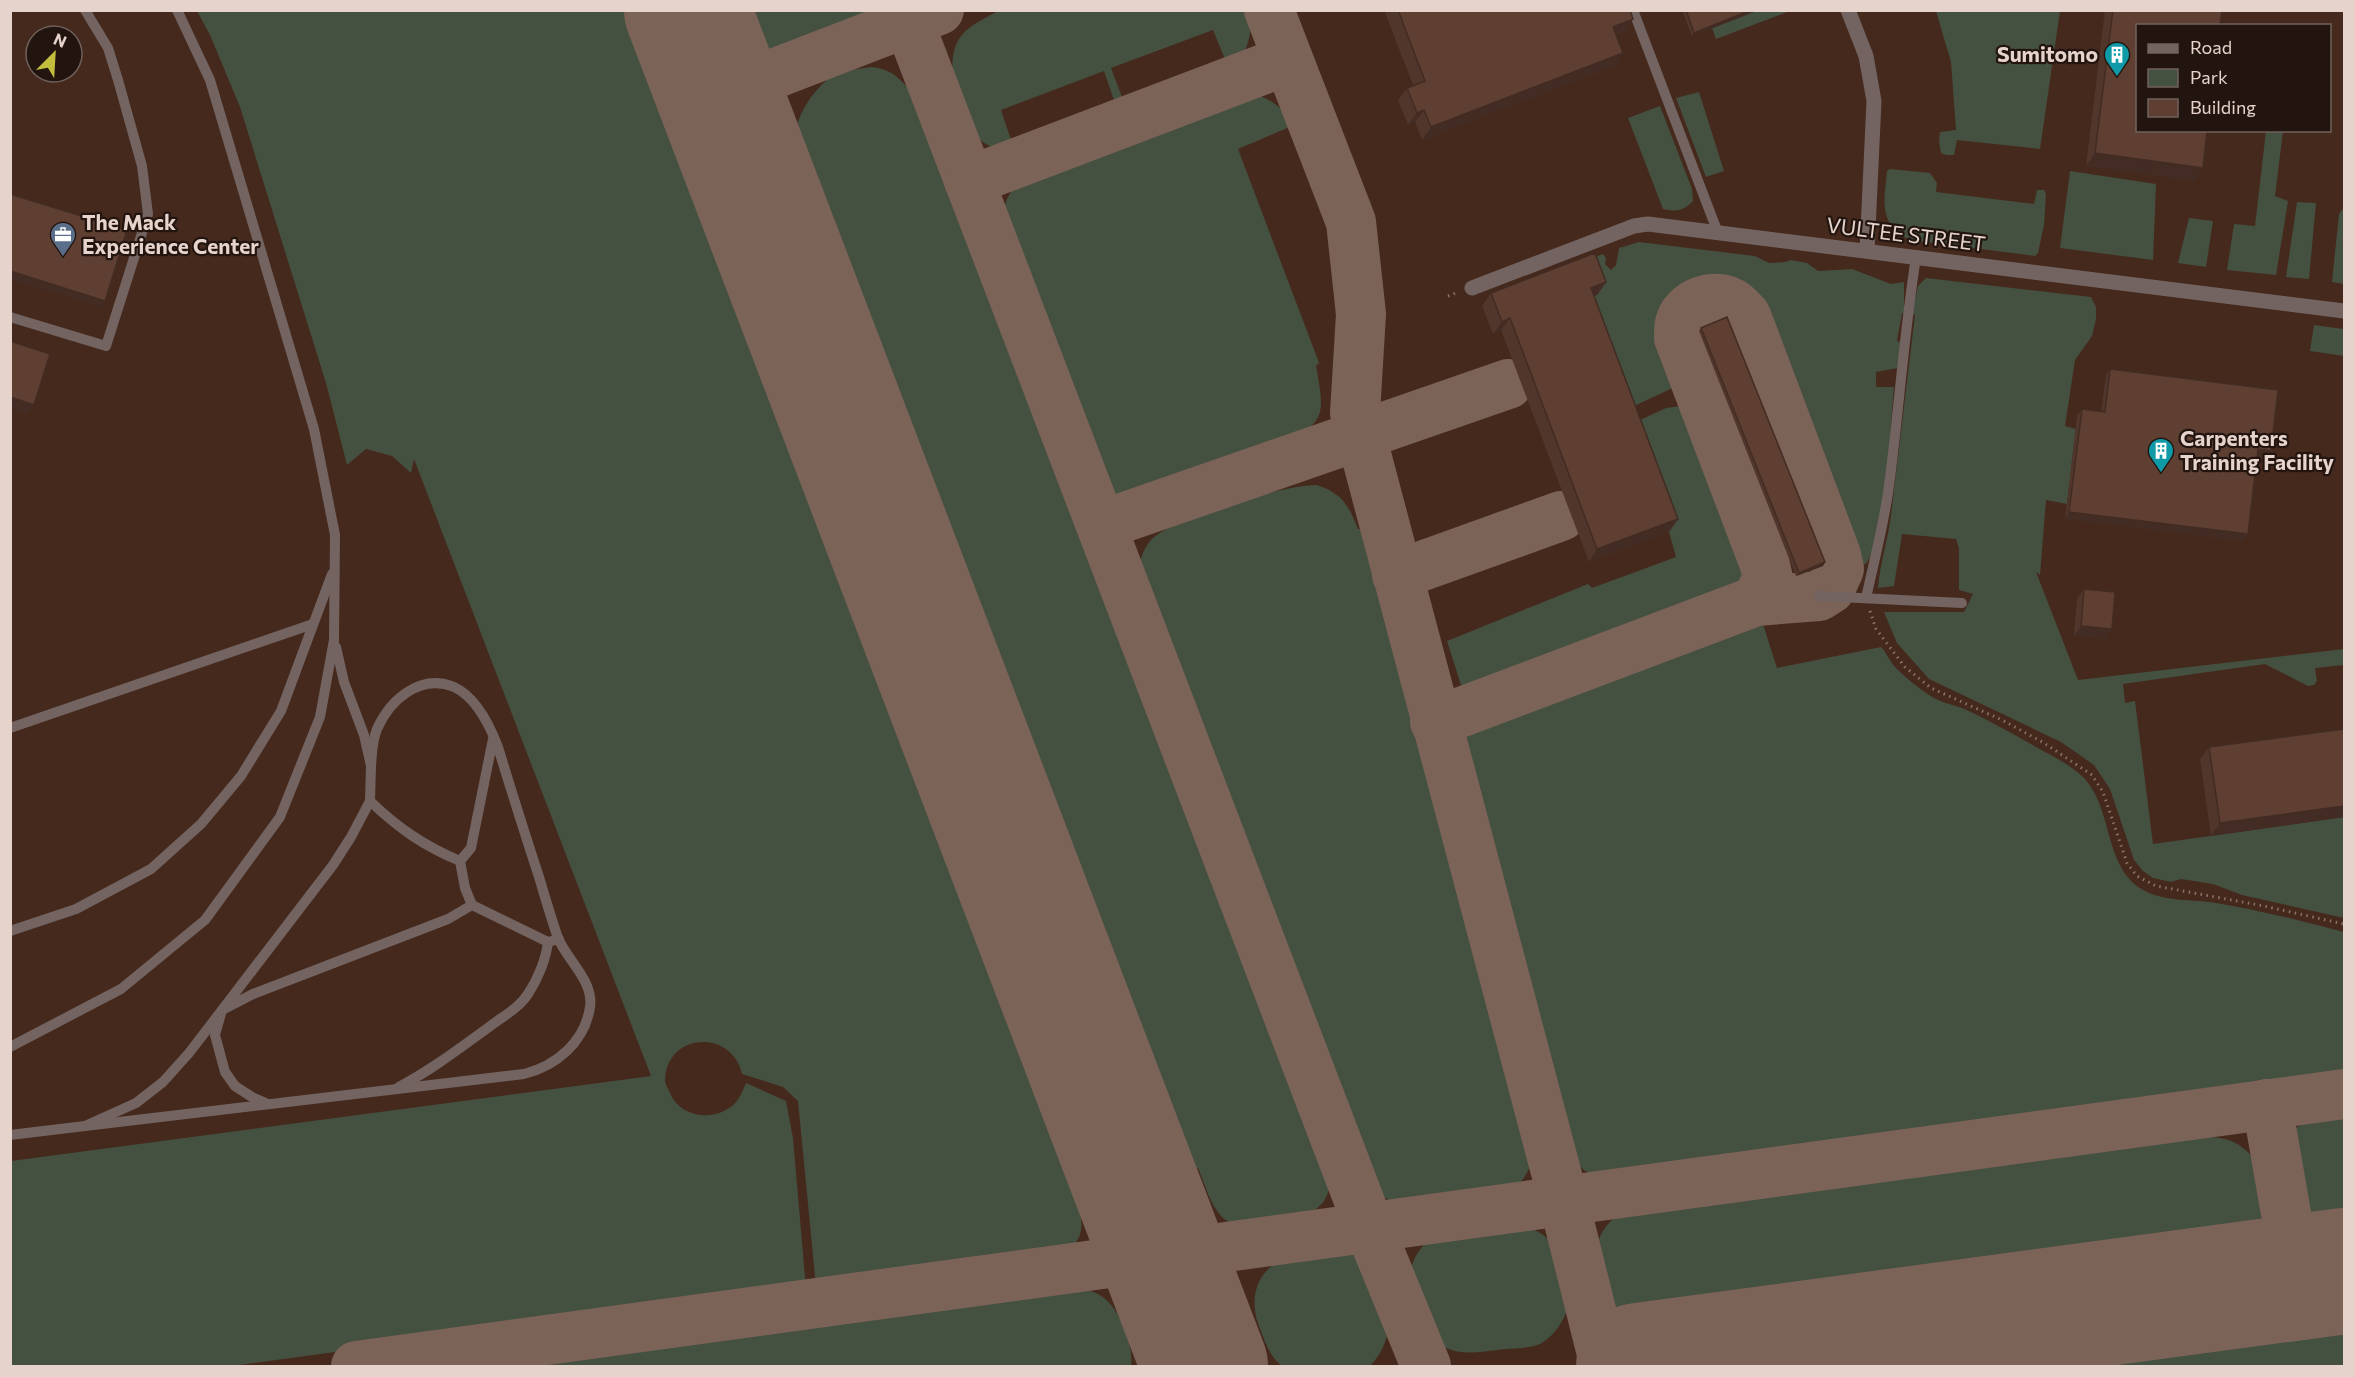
<svg xmlns="http://www.w3.org/2000/svg" width="2355" height="1377" font-family="Commissioner,sans-serif">
<style>
.green{fill:#445040}
.lines{fill:none;stroke-linecap:round;stroke-linejoin:round}
.taxiway{stroke:#7c6358;stroke-width:50}
.runway{stroke:#7c6358;stroke-width:126}
.path{stroke:#8b7268;stroke-width:3;stroke-dasharray:1.5 4.5;stroke-linecap:butt}
.lane{stroke:#736462;stroke-width:10}
.street{stroke:#736462;stroke-width:15}
.wall{fill:#51362b}
.shaded-wall{fill:#422c23}
.building{fill:#5e3f32;stroke:#422c23;stroke-width:1.5}
.labels{text-anchor:middle;stroke-width:4.5;stroke-linejoin:round;paint-order:stroke}
.poi-label{font-size:21px;font-weight:bold;fill:#e6d3cb;stroke:#221510;text-anchor:start}
.street-label{font-size:21px;fill:#e6d3cb;stroke:#221510}
</style>
<rect width="100%" height="100%" fill="#45291c"/>
<g class="green">
<path d="M1248,10C1254,29 1249,60 1227,64L1213,30L1111,68L1125,105L1117,109L1104,71L1001,110L1013,146C967,164 940,72 958,41C966,26 984,19 998,11Z"/>
<path d="M197,11H651L1109,1202L1080,1213C1084,1230 1080,1240 1068,1252L816,1287L798,1101L783,1087L742,1074C732,1029 667,1032 665,1080C665,1084 668,1088 670,1093C680,1117 711,1122 732,1106C739,1101 743,1090 746,1083L786,1101L793,1138L806,1288L232,1366H11V1161L651,1076L414,459L411,473L392,456L366,449L347,465L326,383L240,107L210,35Z"/>
<polygon points="720,11 866,11 860,21 849,29 780,57 757,63 739,60"/>
<polygon points="1754,11 1790,11 1716,39 1712,28"/>
<polygon points="1936,11 2060,11 2040,149 1957,140 1954,155 1946,155 1941,153 1939,141 1940,132 1956,130 1951,62"/>
<path d="M870,67C903,68 916,101 931,125L1325,1151C1330,1167 1334,1185 1324,1201C1309,1223 1243,1238 1222,1217C1210,1205 1205,1184 1198,1168L1169,1180L794,202C787,147 791,105 839,70L840,72Z"/>
<polygon points="1699,92 1724,171 1706,177 1676,98"/>
<path d="M1249,93C1270,98 1283,106 1292,126L1238,149L1318,360L1319,364L1316,365C1318,380 1324,401 1319,415C1306,447 1223,474 1192,486C1176,492 1157,502 1140,502C1123,501 1111,493 1100,481L1005,234C999,206 1008,187 1034,172L1237,96Z"/>
<path d="M1660,106L1692,189L1693,201C1683,211 1677,212 1663,209L1628,118Z"/>
<polygon points="2266,131 2283,131 2275,196 2288,201 2276,275 2227,270 2234,224 2255,226"/>
<path d="M1890,169L1930,173L1937,183L1936,192L2034,204L2037,190H2044L2046,194L2044,225L2038,253L2035,256L1910,240C1878,223 1884,202 1887,171Z"/>
<polygon points="2070,171 2156,184 2153,260 2060,248"/>
<polygon points="2297,202 2316,203 2309,279 2286,277"/>
<polygon points="2344,207 2344,284 2332,282 2339,214"/>
<polygon points="2189,218 2213,221 2206,267 2178,263"/>
<path d="M1639,242L1755,256L1769,263L1785,262L1791,260L1807,263L1818,271L1852,269L1891,284L1904,282V313H1902L1897,341L1900,342L1898,368L1876,372V387H1894C1891,420 1885,539 1867,562C1863,567 1858,568 1851,569L1752,309C1726,270 1694,294 1660,307L1689,386L1675,387L1634,406L1582,300L1585,261L1603,254L1606,258L1605,264L1611,270L1616,265L1619,248Z"/>
<path d="M1926,278L2091,297L2096,307V319L2092,336L2075,360L2065,426L2076,429L2067,504L2046,500L2040,575L2036,572L2078,680L2344,649V665L2315,668L2317,681L2314,685L2308,686L2265,664L2123,684L2125,703L2135,701L2153,844L2344,817V918L2242,895L2213,884L2181,879L2171,882L2153,878L2143,871L2134,860L2110,789L2094,765L2061,742L1929,679L1897,643L1884,612H1964L1973,594L1959,590V548L1956,539L1902,534L1894,586L1878,588C1880,563 1888,540 1891,515L1915,315L1912,314L1918,286Z"/>
<polygon points="2314,325 2344,329 2344,356 2310,351"/>
<path d="M1696,404L1753,551C1752,576 1749,583 1729,599L1485,692C1474,694 1468,694 1461,685L1447,641L1588,584L1592,588L1676,557L1669,532L1629,425L1666,408Z"/>
<path d="M1317,485C1342,493 1349,506 1358,529H1364L1407,700L1412,703L1534,1155C1530,1167 1526,1179 1515,1187C1498,1199 1407,1209 1389,1200C1376,1194 1369,1180 1364,1168L1140,584C1138,567 1140,553 1151,540C1172,518 1286,484 1317,485Z"/>
<path d="M1760,615L1777,668L1881,647C1886,652 1887,656 1891,662C1899,673 1924,693 1936,699C1944,703 1954,705 1962,708C1989,720 2013,734 2038,748C2054,757 2071,765 2084,778C2114,810 2103,869 2145,891C2166,902 2193,899 2216,903C2259,910 2302,921 2344,932V1079L1603,1181L1584,1170L1569,1156L1460,753L1471,728L1481,721Z"/>
<polygon points="2344,1113 2344,1236 2324,1238 2315,1237 2306,1223 2294,1130 2306,1120"/>
<path d="M2171,1137L2174,1138C2190,1138 2209,1135 2225,1139C2266,1150 2280,1207 2248,1236C2233,1249 2205,1252 2186,1257L1651,1330C1641,1328 1628,1325 1621,1319C1606,1305 1595,1264 1598,1244C1600,1230 1614,1215 1627,1211Z"/>
<path d="M1520,1224C1547,1233 1557,1243 1564,1271C1566,1279 1569,1287 1569,1294C1571,1312 1556,1336 1540,1344C1529,1349 1510,1348 1498,1350C1472,1353 1449,1357 1430,1336C1419,1308 1400,1283 1417,1254C1422,1246 1429,1239 1438,1236Z"/>
<path d="M1338,1249C1348,1252 1360,1256 1367,1264C1375,1274 1386,1303 1389,1316C1392,1330 1381,1358 1369,1366H1282C1269,1356 1265,1341 1259,1326C1248,1298 1257,1268 1287,1258C1303,1252 1322,1252 1338,1249Z"/>
<path d="M1079,1287C1088,1290 1097,1292 1104,1298C1121,1311 1134,1347 1131,1366H485Z"/>
<polygon points="2344,1300 2344,1366 1857,1366"/>
</g>
<g class="lines">
<g class="taxiway">
<polyline points="904,10 1370,1229 1426,1366"/>
<polyline points="1269,10 1351,222 1361,314 1355,413 1564,1202 1605,1366"/>
<polyline points="719,95 939,10"/>
<polyline points="969,181 1288,60"/>
<polyline points="1102,525 1508,384"/>
<polyline points="1397,575 1561,516"/>
<path d="M1435,722L1756,601L1819,596L1830,589L1839,569L1836,555L1746,316C1742,312 1737,306 1732,303C1714,292 1685,303 1680,323C1679,328 1679,333 1679,338L1765,565L1768,579L1756,601"/>
<polyline points="2267,1104 2297,1277"/>
<polyline points="356,1366 2344,1094"/>
</g>
<g class="runway">
<polyline points="687,10 1205,1366"/>
<polyline points="1639,1366 2344,1271"/>
</g>
<g class="path">
<polyline points="1448,296 1456,293"/>
<polyline points="1870,611 1876,629 1905,667 1931,688 2002,720 2044,743 2092,775 2103,792 2127,863 2137,876 2156,886 2264,906 2344,924"/>
</g>
<g class="lane">
<polyline points="1633,10 1718,233"/>
<polyline points="10,317 106,346 148,214 142,166 118,80 108,48 85,10"/>
<polyline points="1819,596 1962,603"/>
<path d="M1866,598C1874,561 1884,524 1889,486C1899,410 1904,333 1916,257"/>
<polyline points="10,728 313,624"/>
<path d="M370,801C398,828 424,846 460,861L465,888L472,905L548,942L559,939"/>
<polyline points="460,861 471,848 493,739"/>
<polyline points="10,931 76,909 151,869 201,824 241,776 281,711 332,574"/>
<polyline points="10,1047 121,989 205,920 280,817 320,717 334,640 335,535 314,429 210,80 177,10"/>
<path d="M399,1087C431,1070 460,1048 489,1027C502,1017 519,1008 528,994C538,979 546,959 548,942"/>
<polyline points="268,1104 252,1097 235,1086 225,1072 215,1035 222,1010 253,994 448,919 472,905"/>
<path d="M85,1126L524,1074C556,1066 585,1042 590,1007C594,981 567,960 558,938C551,918 545,897 539,877C525,834 511,790 498,747C490,726 476,697 454,687C420,673 390,700 377,729C372,741 372,754 371,766"/>
<polyline points="10,1135 85,1126 136,1103 163,1082 189,1053 222,1010 333,865 351,837 370,801 371,766 364,735 344,682 336,647"/>
</g>
<g class="street">
<polyline points="1848,10 1866,56 1874,101 1867,251"/>
<polyline points="1472,288 1634,226 1648,224 2344,311"/>
</g>
</g>
<g class="wall">
<polygon points="1384,10 1630,10 1633,19 1625,32 1616,35 1615,66 1422,140 1415,122 1408,125 1398,100 1407,88 1413,85"/>
<polygon points="1682,10 1755,10 1754,12 1692,36"/>
<polygon points="2105,10 2222,10 2203,168 2194,181 2086,166"/>
<polygon points="1606,282 1597,295 1594,296 1678,519 1669,532 1589,562 1501,330 1493,334 1482,306 1491,293"/>
<polygon points="1701,328 1825,562 1823,566 1796,576 1699,331"/>
<polygon points="2110,369 2266,458 2258,456 2243,541 2065,519 2077,416 2082,409 2101,412 2106,375"/>
<polygon points="2084,589 2105,639 2074,636 2077,599"/>
<polygon points="2344,729 2344,817 2211,836 2200,759 2209,747"/>
</g>
<g class="shaded-wall">
<polygon points="1751,10 1755,10 1754,12 1692,36 1694,33"/>
<polygon points="1633,19 1625,32 1604,39 1613,27"/>
<polygon points="1623,53 1615,66 1422,140 1431,127"/>
<polygon points="1424,110 1415,122 1408,125 1417,113"/>
<polygon points="2095,153 2203,168 2194,181 2086,166"/>
<polygon points="10,271 105,301 100,307 10,279"/>
<polygon points="1606,282 1597,295 1582,300 1591,288"/>
<polygon points="1510,318 1501,330 1493,334 1502,322"/>
<polygon points="10,397 34,405 27,414 10,409"/>
<polygon points="2258,449 2271,451 2266,458 2254,456"/>
<polygon points="2069,512 2248,534 2243,541 2065,519"/>
<polygon points="1678,519 1669,532 1589,562 1597,549"/>
<polygon points="1825,562 1823,566 1796,576 1799,573"/>
<polygon points="2081,626 2112,629 2105,639 2074,636"/>
<polygon points="2344,806 2344,817 2211,836 2220,823"/>
</g>
<g class="building">
<polygon points="1398,10 1630,10 1633,19 1613,27 1623,53 1431,127 1424,110 1417,113 1407,88 1425,81"/>
<polygon points="1686,10 1751,10 1694,33"/>
<polygon points="2113,10 2222,10 2220,26 2138,26 2138,130 2207,130 2203,168 2095,153"/>
<polygon points="10,194 127,230 105,301 10,271"/>
<polygon points="1595,253 1606,282 1591,288 1678,519 1597,549 1510,318 1502,322 1491,293"/>
<polygon points="1727,317 1825,562 1799,573 1701,328"/>
<polygon points="10,341 50,354 34,405 10,397"/>
<polygon points="2110,369 2278,390 2271,451 2258,449 2248,534 2069,512 2082,409 2105,412"/>
<polygon points="2084,589 2115,592 2112,629 2081,626"/>
<polygon points="2344,729 2344,806 2220,823 2209,747"/>
</g>
<defs>
<symbol id="building-pin" viewBox="-11 -11 22 30"><path d="M0 17L-7.5 6A9.5 9.5 0 1 1 7.5 6Z" fill="#0f9aa8" stroke="#221510"/><path d="M-4-6H4V6H1V3H-1V6H-4ZM-2.5-4.3h1.7v1.8h-1.7ZM.8-4.3h1.7v1.8H.8ZM-2.5-1h1.7V.8h-1.7ZM.8-1h1.7V.8H.8Z" fill="#fff"/></symbol>
<symbol id="office-pin" viewBox="-11 -11 22 30"><path d="M0 17L-7.5 6A9.5 9.5 0 1 1 7.5 6Z" fill="#5c6f8a" stroke="#221510"/><path d="M-6-3h4V-5.5h4V-3h4V5H-6ZM-1-4.5V-3h2v-1.5ZM-6 0V1H6V0Z" fill="#fff"/></symbol>
</defs>
<g fill-rule="evenodd">
<use href="#building-pin" x="2102" y="40" width="30" height="40"/>
<use href="#office-pin" x="48" y="220" width="30" height="40"/>
<use href="#building-pin" x="2146" y="436" width="30" height="40"/>
</g>
<g class="labels">
<g class="poi-label">
<text x="2098" y="62" text-anchor="end">Sumitomo</text>
<text x="82" y="230">The Mack<tspan x="82" dy="24">Experience Center</tspan></text>
<text x="2180" y="446">Carpenters<tspan x="2180" dy="24">Training Facility</tspan></text>
</g>
<g class="street-label">
<text transform="translate(1906 235) rotate(7)" y="7">VULTEE STREET</text>
</g>
</g>
<rect width="2355" height="1377" fill="none" stroke="#e6d3cb" stroke-width="24"/>
<rect x="2136" y="24" width="195" height="108" fill="#221510" stroke="#70615b" stroke-width="1.5"/>
<rect x="2148" y="44" width="30" height="9" fill="#736462" stroke="#70615b" stroke-width="1.5"/>
<text x="2190" y="54" font-size="18" fill="#e6d3cb">Road</text>
<rect x="2148" y="69" width="30" height="18" fill="#445040" stroke="#70615b" stroke-width="1.5"/>
<text x="2190" y="84" font-size="18" fill="#e6d3cb">Park</text>
<rect x="2148" y="99" width="30" height="18" fill="#5e3f32" stroke="#70615b" stroke-width="1.5"/>
<text x="2190" y="114" font-size="18" fill="#e6d3cb">Building</text>
<g transform="translate(54 54) rotate(24)"><circle r="28" fill="#221510" stroke="#70615b" stroke-width="1.5"/>
<path d="M0-4.5L10 22L0 15L-10 22Z" fill="#c3bd3e"/>
<text y="-9" font-size="16" font-weight="bold" text-anchor="middle" fill="#e6d3cb">N</text>
</g>
</svg>
